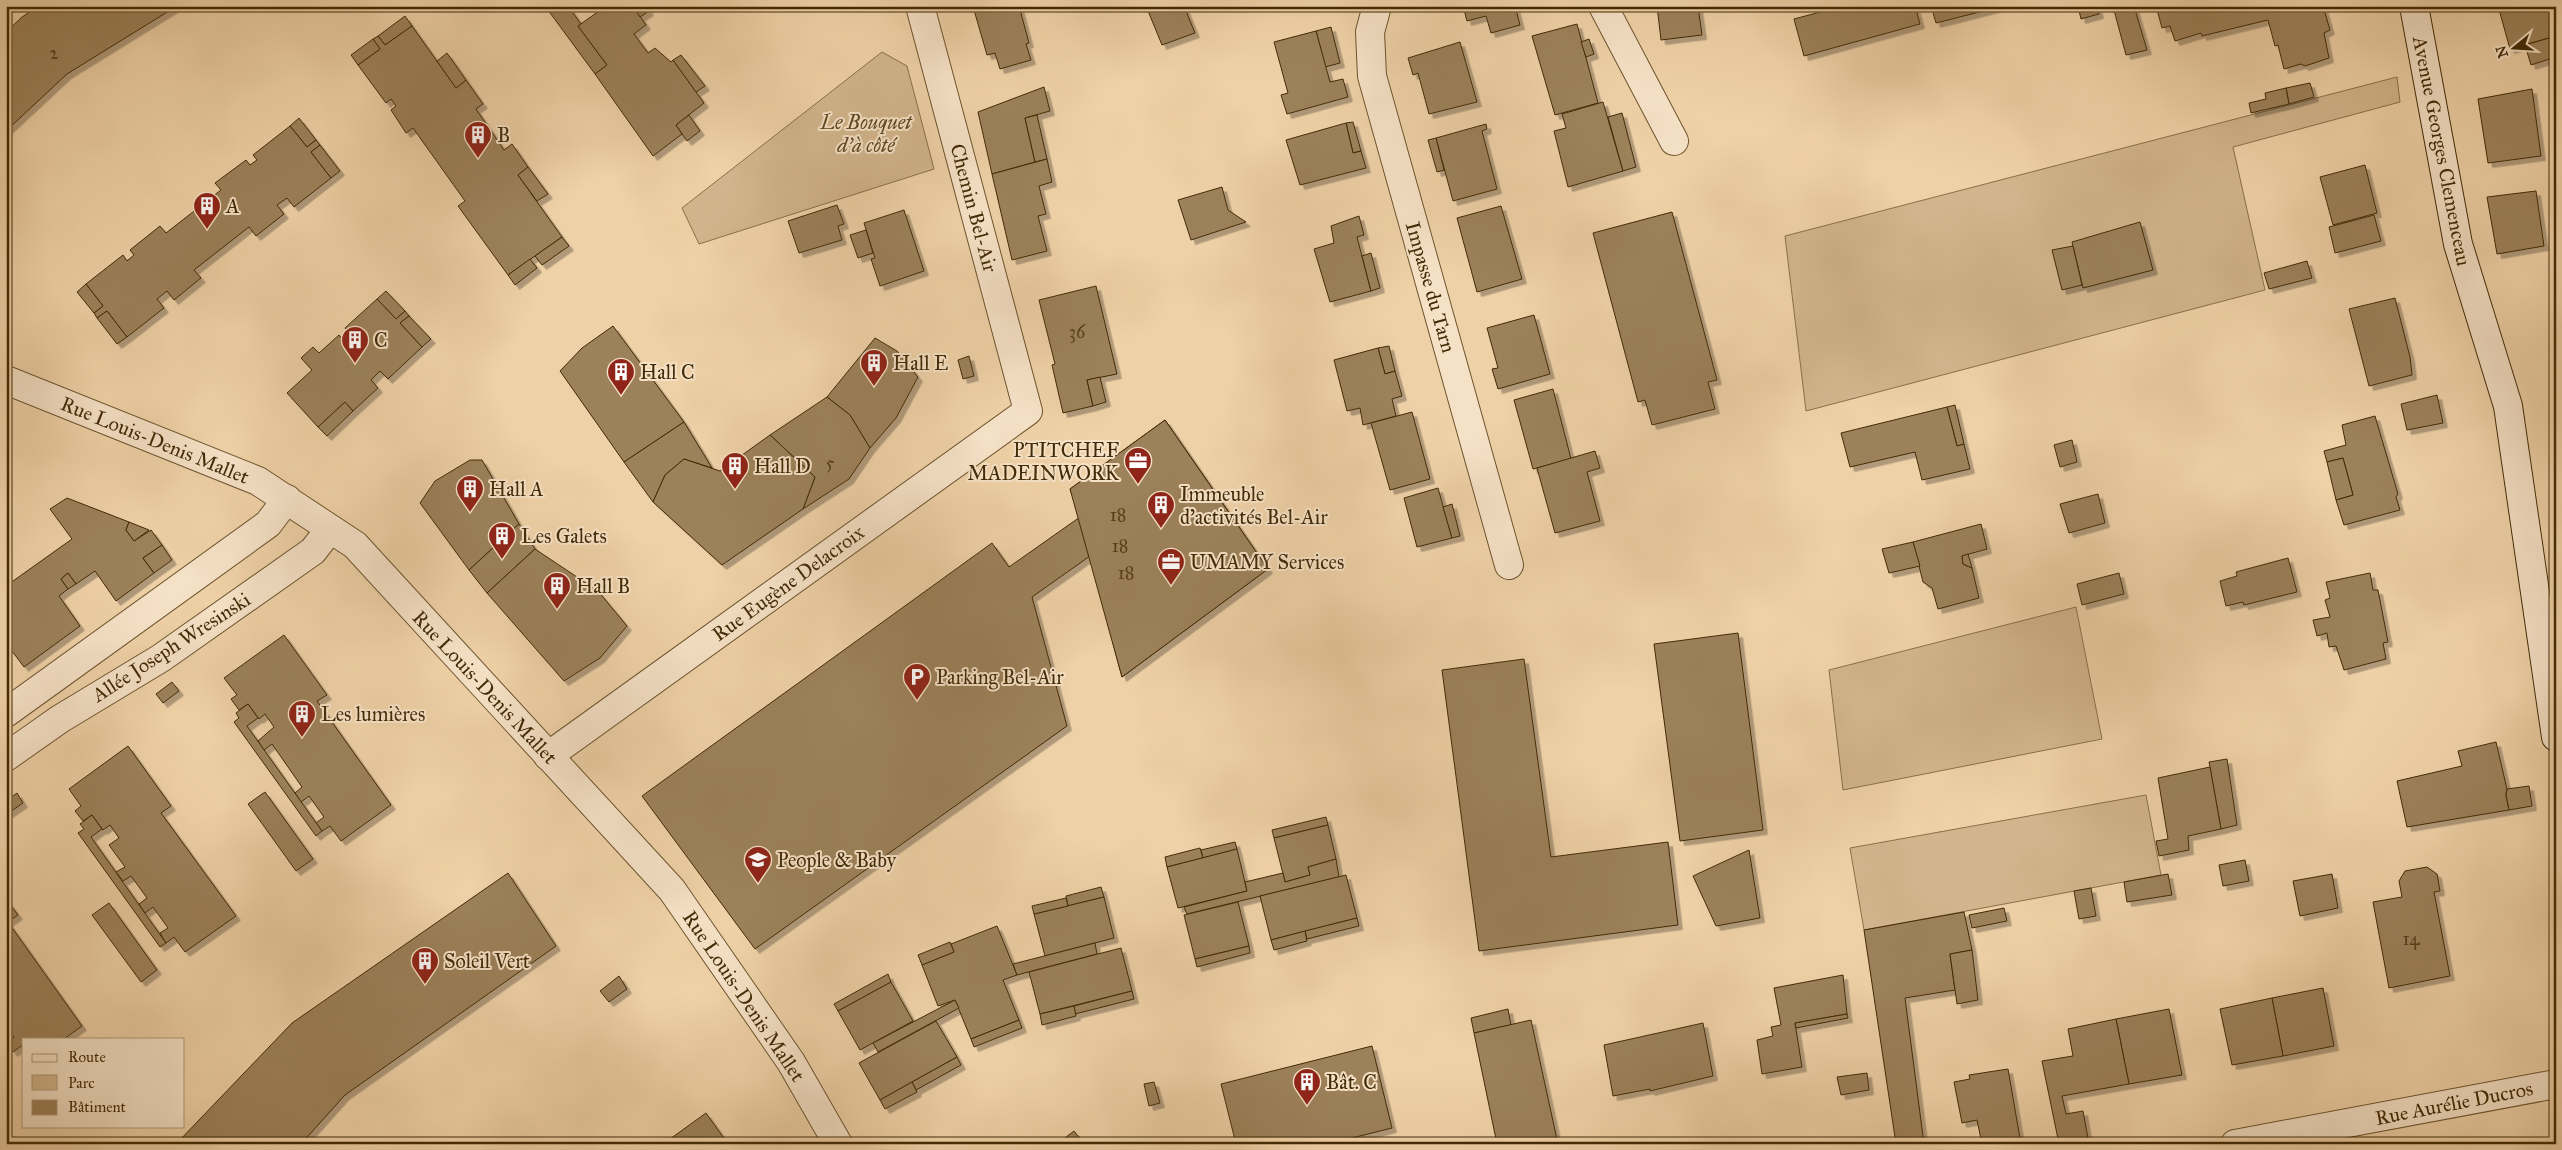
<svg xmlns="http://www.w3.org/2000/svg" width="2562" height="1150" font-family="'IM FELL Great Primer',serif">
<style>
.green{fill:#d2b58c;stroke:#8a7049}
.building{fill:#9c815a;stroke:#422b06;filter:url(#shadow)}
.lines{fill:none;stroke-linecap:round;stroke-linejoin:round}
.street-casing{stroke:#6d542e;stroke-width:30}
.secondary-casing{stroke:#422b06;stroke-width:30}
.street{stroke:#f5e1c6;stroke-width:28}
.secondary{stroke:#f5e1c6;stroke-width:28}
.labels{text-anchor:middle;stroke-width:4;stroke-linejoin:round;paint-order:stroke}
.number-label{font-size:18px;fill:#58401b}
.park-label{font-size:20px;font-style:italic;fill:#5f4721;stroke:#f5e1c6}
.poi-label{font-size:20px;fill:#422b06;stroke:#f5e1c6;text-anchor:start}
.street-label{font-size:20px;fill:#422b06;stroke:#f5e1c6}
</style>
<defs>
<filter id="shadow"><feDropShadow dx="4.5" dy="4.5" stdDeviation="0" flood-color="#0004"/></filter>
</defs>
<rect width="100%" height="100%" fill="#efd1a7"/>
<filter id="stains"><feTurbulence type="fractalNoise" baseFrequency=".004" numOctaves="4"/><feColorMatrix values="0 0 0 0 .2 0 0 0 0 .09 0 0 0 0 .02 0 0 0 .5 -.17"/></filter>
<radialGradient id="worn" r=".72"><stop offset=".6" stop-color="#630" stop-opacity="0"/><stop offset="1" stop-color="#630" stop-opacity=".3"/></radialGradient>
<g class="green">
<polygon points="882,52 907,66 934,169 699,244 682,208"/>
<polygon points="2397,77 2400,102 2233,147 2265,290 1806,411 1785,236"/>
<polygon points="2076,607 2102,739 1843,790 1829,670"/>
<polygon points="2146,795 2161,875 1864,930 1850,848"/>
</g>
<g class="building">
<polygon points="39,6 177,6 67,74 6,131 6,32 22,17"/>
<polygon points="545,6 568,6 581,24 578,26 607,65 595,74"/>
<polygon points="606,6 633,6 646,25 634,34 648,53 655,48 671,62 673,60 704,103 676,125 682,134 653,156 595,74 607,65 578,26"/>
<polygon points="633,6 646,6 649,11 640,17"/>
<polygon points="1019,6 1029,43 1026,44 1031,60 1000,69 995,53 987,55 974,10 982,6"/>
<polygon points="1146,6 1184,6 1195,33 1162,45"/>
<polygon points="1463,6 1515,6 1520,25 1491,33 1486,16 1467,21"/>
<polygon points="1657,6 1698,6 1702,35 1661,40"/>
<polygon points="1843,6 1915,6 1920,24 1804,56 1794,19"/>
<polygon points="1931,6 2003,6 1936,23"/>
<polygon points="2078,6 2097,6 2099,14 2081,19"/>
<polygon points="2134,6 2147,50 2126,55 2114,10"/>
<polygon points="2156,6 2323,6 2330,30 2324,33 2329,58 2305,66 2301,64 2284,69 2278,45 2275,46 2268,20 2202,36 2201,33 2175,41 2170,26 2162,28"/>
<polygon points="2498,6 2552,6 2556,19 2556,36 2510,49"/>
<polygon points="405,16 412,26 385,45 378,36"/>
<polygon points="1577,24 1598,103 1555,115 1532,36"/>
<polygon points="412,26 456,88 466,80 483,104 476,109 504,150 512,144 528,167 518,175 562,237 508,275 458,206 465,201 413,128 406,133 391,110 396,106 391,99 386,103 358,65 380,49 373,39 378,36 385,45"/>
<polygon points="1331,27 1340,63 1325,67 1316,31"/>
<polygon points="1316,31 1330,82 1343,79 1348,97 1287,114 1281,95 1288,93 1274,42"/>
<polygon points="2556,36 2556,57 2531,65 2525,45"/>
<polygon points="373,39 380,49 358,65 351,55"/>
<polygon points="1589,39 1594,54 1586,57 1581,42"/>
<polygon points="1460,42 1477,102 1429,114 1418,73 1413,75 1408,58"/>
<polygon points="447,53 466,80 456,88 437,61"/>
<polygon points="681,55 705,86 696,92 673,60"/>
<polygon points="2310,83 2314,97 2289,104 2286,88"/>
<polygon points="1044,87 1050,111 1025,118 1035,162 992,174 978,112"/>
<polygon points="2286,88 2289,104 2251,113 2249,103 2266,99 2265,93"/>
<polygon points="2532,89 2541,156 2488,163 2478,99"/>
<polygon points="1603,102 1623,171 1568,187 1554,131 1566,128 1562,114"/>
<polygon points="1622,113 1636,167 1623,171 1608,117"/>
<polygon points="689,115 700,131 687,141 676,125"/>
<polygon points="1037,115 1047,159 1035,162 1025,118"/>
<polygon points="299,118 316,140 307,147 290,126"/>
<polygon points="1353,122 1361,151 1353,153 1346,123"/>
<polygon points="1346,123 1353,153 1361,151 1366,168 1300,185 1286,140"/>
<polygon points="1486,124 1487,129 1482,131 1497,189 1453,201 1436,138"/>
<polygon points="290,126 307,147 316,140 320,145 311,152 331,178 294,207 287,198 277,205 284,214 256,236 249,227 194,270 201,278 174,300 167,291 157,299 164,308 127,337 107,311 97,318 94,313 103,306 86,284 123,255 127,261 134,255 130,250 160,226 166,233 221,190 215,183 246,160 250,165 257,160 253,155"/>
<polygon points="1436,138 1444,170 1437,172 1428,140"/>
<polygon points="320,145 340,171 331,178 311,152"/>
<polygon points="1047,159 1052,182 1039,186 1046,214 1038,216 1047,251 1012,260 992,174"/>
<polygon points="2365,165 2377,213 2333,225 2320,177"/>
<polygon points="528,167 548,194 537,201 518,175"/>
<polygon points="1222,187 1228,210 1246,222 1191,240 1178,200"/>
<polygon points="2536,191 2544,246 2497,254 2487,197"/>
<polygon points="837,205 844,224 838,226 842,240 799,253 788,221"/>
<polygon points="1501,206 1522,279 1477,292 1457,218"/>
<polygon points="904,210 924,271 880,286 871,259 875,258 864,223"/>
<polygon points="1672,212 1717,380 1708,382 1715,409 1652,425 1645,400 1638,402 1593,233"/>
<polygon points="2374,215 2381,241 2335,253 2329,227"/>
<polygon points="1359,216 1364,235 1357,237 1371,291 1330,302 1314,249 1334,243 1331,226"/>
<polygon points="2140,222 2153,270 2083,288 2072,242"/>
<polygon points="866,230 873,253 858,258 850,235"/>
<polygon points="562,237 569,246 542,265 535,256"/>
<polygon points="2073,246 2082,285 2062,290 2052,250"/>
<polygon points="1371,253 1380,288 1371,291 1362,256"/>
<polygon points="530,259 537,268 515,285 508,275"/>
<polygon points="2307,261 2312,278 2269,289 2264,273"/>
<polygon points="86,284 103,306 94,313 77,292"/>
<polygon points="1096,286 1117,374 1087,380 1093,406 1063,413 1052,365 1055,364 1039,300"/>
<polygon points="386,291 405,311 396,319 377,299"/>
<polygon points="2395,298 2410,357 2412,375 2369,386 2349,309"/>
<polygon points="377,299 396,319 405,311 409,316 400,323 422,347 388,379 380,371 371,380 378,388 353,411 345,402 318,427 287,393 312,370 301,358 313,347 319,353 339,335 343,340 350,334 345,328"/>
<polygon points="107,311 127,337 117,344 97,318"/>
<polygon points="1534,315 1550,374 1498,389 1492,369 1498,368 1487,328"/>
<polygon points="409,316 431,339 422,347 400,323"/>
<polygon points="613,326 684,422 624,462 560,371 582,348"/>
<polygon points="875,338 897,351 918,377 896,418 870,448 850,415 827,397"/>
<polygon points="1389,346 1395,371 1385,374 1378,348"/>
<polygon points="1378,348 1385,374 1395,371 1402,396 1392,399 1396,416 1363,425 1360,408 1347,411 1334,360"/>
<polygon points="969,356 974,376 963,379 958,360"/>
<polygon points="1100,377 1106,402 1093,406 1087,380"/>
<polygon points="1553,389 1571,459 1533,469 1514,400"/>
<polygon points="2437,395 2443,423 2407,430 2401,404"/>
<polygon points="827,397 850,415 870,448 849,479 803,509 815,477 770,435"/>
<polygon points="345,402 353,411 327,436 318,427"/>
<polygon points="1955,405 1964,444 1957,446 1947,407"/>
<polygon points="1947,407 1957,446 1964,444 1970,469 1922,480 1915,452 1850,467 1841,433"/>
<polygon points="1412,412 1430,479 1390,490 1371,423"/>
<polygon points="2375,416 2398,494 2396,497 2400,510 2344,525 2336,500 2353,495 2343,458 2327,462 2324,451 2346,445 2342,425"/>
<polygon points="1165,420 1268,569 1122,677 1090,556 1032,597 1067,726 755,949 642,796 992,543 1009,567 1080,517 1070,489"/>
<polygon points="1165,420 1268,569 1122,677 1070,489"/>
<polygon points="684,422 712,468 684,459 665,475 653,502 624,462"/>
<polygon points="770,435 815,477 803,509 722,565 653,502 665,475 684,459 720,471"/>
<polygon points="2072,440 2077,462 2060,467 2054,445"/>
<polygon points="1595,451 1600,468 1587,472 1600,521 1555,533 1537,468"/>
<polygon points="2343,458 2353,495 2336,500 2327,462"/>
<polygon points="470,460 482,460 519,524 469,570 420,503 435,481"/>
<polygon points="1438,488 1452,538 1417,547 1404,498"/>
<polygon points="2098,494 2105,523 2069,533 2060,504"/>
<polygon points="67,498 129,522 126,530 134,541 151,530 162,545 143,558 154,573 116,601 95,571 76,584 68,573 61,579 68,589 59,596 80,626 24,667 6,643 6,586 72,539 50,509"/>
<polygon points="1452,504 1460,536 1452,538 1443,507"/>
<polygon points="129,522 149,530 134,541 126,530"/>
<polygon points="519,524 535,549 487,593 469,570"/>
<polygon points="1981,524 1987,549 1962,556 1963,564 1972,568 1979,598 1938,609 1932,588 1923,582 1913,542"/>
<polygon points="1913,542 1920,566 1889,573 1882,549"/>
<polygon points="162,545 172,560 154,573 143,558"/>
<polygon points="535,549 598,591 627,626 600,658 564,681 487,593"/>
<polygon points="1968,554 1972,568 1963,564 1962,556"/>
<polygon points="2288,558 2297,592 2244,605 2243,602 2226,606 2220,581 2237,576 2236,572"/>
<polygon points="68,573 76,584 68,589 61,579"/>
<polygon points="2119,573 2124,594 2082,605 2077,584"/>
<polygon points="2370,573 2373,590 2378,590 2388,642 2383,643 2386,659 2344,670 2336,646 2329,647 2327,633 2317,636 2313,620 2330,617 2325,600 2330,598 2326,582"/>
<polygon points="1738,633 1763,830 1680,841 1654,644"/>
<polygon points="284,635 327,695 317,701 391,805 341,841 330,826 322,831 316,823 324,817 309,796 301,802 295,793 302,787 272,744 264,750 258,741 274,727 265,714 259,719 248,704 239,710 231,699 237,695 224,678"/>
<polygon points="1524,659 1551,857 1668,842 1678,925 1479,951 1442,670"/>
<polygon points="172,682 179,691 163,703 156,694"/>
<polygon points="248,704 258,718 247,726 322,831 316,836 234,722 239,718 236,713"/>
<polygon points="2496,742 2507,789 2506,795 2509,810 2407,827 2397,781 2462,766 2458,751"/>
<polygon points="128,746 171,806 161,813 236,916 185,952 174,937 166,943 160,933 168,928 153,907 145,913 139,904 147,898 131,876 123,881 116,872 125,867 109,845 119,838 110,825 103,830 92,815 83,821 75,811 81,806 69,789"/>
<polygon points="2227,759 2237,825 2221,829 2209,762"/>
<polygon points="2210,767 2221,829 2188,836 2189,850 2159,856 2156,841 2168,839 2158,778"/>
<polygon points="2529,786 2532,806 2509,810 2506,795 2507,789"/>
<polygon points="265,792 313,859 296,871 248,804"/>
<polygon points="17,793 23,803 7,814 6,801"/>
<polygon points="92,815 102,829 91,837 166,943 160,947 78,833 84,829 80,824"/>
<polygon points="1326,817 1328,825 1274,838 1272,830"/>
<polygon points="1328,825 1336,859 1308,867 1310,875 1285,882 1274,838"/>
<polygon points="1235,842 1237,849 1203,858 1201,850"/>
<polygon points="1200,848 1203,858 1167,867 1165,857"/>
<polygon points="1237,849 1247,891 1178,908 1167,867"/>
<polygon points="1749,850 1760,918 1716,926 1693,876"/>
<polygon points="1336,859 1339,877 1187,914 1184,907 1247,891 1245,882 1283,873 1285,882 1310,875 1308,867"/>
<polygon points="2245,860 2249,881 2223,886 2219,865"/>
<polygon points="2427,867 2437,874 2440,891 2434,892 2450,976 2389,988 2373,902 2402,897 2399,881 2405,871"/>
<polygon points="508,873 556,946 345,1095 301,1144 176,1144 292,1023"/>
<polygon points="2168,874 2172,895 2127,902 2124,882"/>
<polygon points="2332,874 2338,908 2300,916 2293,881"/>
<polygon points="1346,875 1357,918 1271,940 1260,896"/>
<polygon points="1101,887 1104,897 1068,906 1066,896"/>
<polygon points="2091,888 2096,916 2079,919 2074,891"/>
<polygon points="1104,897 1114,938 1045,956 1034,914"/>
<polygon points="1066,898 1068,906 1034,914 1032,906"/>
<polygon points="6,899 18,915 8,922 82,1026 64,1039 24,1039 24,1050 21,1046 13,1052 7,1043 14,1037 6,1026"/>
<polygon points="1238,902 1249,946 1195,959 1184,915"/>
<polygon points="109,903 157,970 141,982 92,915"/>
<polygon points="2004,908 2007,921 1972,928 1969,915"/>
<polygon points="1964,912 1972,950 1950,954 1955,990 1905,998 1924,1144 1896,1144 1864,930"/>
<polygon points="1357,918 1359,926 1307,939 1305,931"/>
<polygon points="997,926 1017,975 1003,980 1019,1020 971,1039 955,1000 938,1006 922,965 954,952 951,944"/>
<polygon points="1305,931 1307,941 1274,950 1271,940"/>
<polygon points="950,942 954,952 922,965 918,955"/>
<polygon points="1095,943 1097,954 1017,975 1013,964"/>
<polygon points="1249,946 1250,953 1197,967 1195,959"/>
<polygon points="1121,948 1132,991 1040,1014 1029,972"/>
<polygon points="1972,950 1978,1000 1957,1004 1950,954"/>
<polygon points="888,974 891,982 838,1011 834,1004"/>
<polygon points="1843,975 1847,1014 1795,1023 1802,1067 1762,1074 1757,1040 1773,1036 1771,1027 1781,1025 1774,988"/>
<polygon points="619,976 627,989 609,1002 600,991"/>
<polygon points="891,982 913,1021 860,1050 838,1011"/>
<polygon points="2323,988 2334,1046 2283,1056 2272,998"/>
<polygon points="1132,991 1134,999 1075,1014 1074,1006"/>
<polygon points="2272,998 2283,1056 2232,1065 2220,1009"/>
<polygon points="955,1000 959,1008 878,1052 873,1043"/>
<polygon points="1074,1006 1076,1016 1042,1025 1040,1014"/>
<polygon points="1508,1009 1511,1025 1474,1033 1471,1018"/>
<polygon points="2169,1009 2182,1075 2129,1084 2116,1019"/>
<polygon points="1847,1014 1848,1018 1796,1028 1795,1023"/>
<polygon points="2116,1019 2129,1084 2062,1096 2066,1114 2083,1111 2089,1144 2059,1144 2042,1061 2073,1056 2068,1029"/>
<polygon points="1019,1020 1022,1028 974,1047 971,1039"/>
<polygon points="1531,1020 1558,1144 1497,1144 1474,1033"/>
<polygon points="936,1021 957,1057 880,1100 859,1063"/>
<polygon points="1703,1023 1713,1076 1650,1091 1650,1089 1613,1096 1604,1045"/>
<polygon points="1372,1046 1392,1128 1328,1144 1236,1144 1221,1084"/>
<polygon points="957,1057 961,1065 916,1090 912,1082"/>
<polygon points="2008,1069 2021,1144 1982,1144 1977,1120 1962,1123 1954,1082 1970,1079 1969,1075"/>
<polygon points="1867,1073 1869,1090 1841,1095 1837,1077"/>
<polygon points="912,1082 917,1092 885,1109 880,1100"/>
<polygon points="1154,1082 1160,1103 1149,1106 1144,1084"/>
<polygon points="706,1113 728,1144 663,1144"/>
<polygon points="1074,1131 1084,1144 1057,1144"/>
</g>
<g class="lines">
<defs>
<g id="street">
<polyline points="1377,6 1370,32 1372,76 1509,565"/>
<polyline points="1603,6 1674,141"/>
<polyline points="6,380 258,481 355,545 672,890 791,1062 838,1144"/>
<polyline points="6,713 268,524 287,499"/>
<polyline points="548,756 1028,411 920,6"/>
<polyline points="6,757 60,719 161,658 313,551 330,529"/>
<polyline points="2235,1144 2556,1084"/>
</g>
<polyline id="secondary" points="2414,6 2458,244 2508,406 2556,737"/>
</defs>
<use href="#street" class="street-casing"/>
<use href="#secondary" class="secondary-casing"/>
<use href="#street" class="street"/>
<use href="#secondary" class="secondary"/>
</g>
<defs>
<symbol id="building-pin" viewBox="-11 -11 22 30"><path d="M0 17L-7.5 6A9.5 9.5 0 1 1 7.5 6Z" fill="#8f2418" stroke="#f5e1c6"/><path d="M-4-6H4V6H1V3H-1V6H-4ZM-2.5-4.3h1.7v1.8h-1.7ZM.8-4.3h1.7v1.8H.8ZM-2.5-1h1.7V.8h-1.7ZM.8-1h1.7V.8H.8Z" fill="#fff"/></symbol>
<symbol id="office-pin" viewBox="-11 -11 22 30"><path d="M0 17L-7.5 6A9.5 9.5 0 1 1 7.5 6Z" fill="#8f2418" stroke="#f5e1c6"/><path d="M-6-3h4V-5.5h4V-3h4V5H-6ZM-1-4.5V-3h2v-1.5ZM-6 0V1H6V0Z" fill="#fff"/></symbol>
<symbol id="parking-pin" viewBox="-11 -11 22 30"><path d="M0 17L-7.5 6A9.5 9.5 0 1 1 7.5 6Z" fill="#8f2418" stroke="#f5e1c6"/><path d="M-3.5-5.5H1a3.5 3.5 0 0 1 0 7H-1V5.5H-3.5ZM-1-3.4V-.6H.8a1.4 1.4 0 0 0 0-2.8Z" fill="#fff"/></symbol>
<symbol id="school-pin" viewBox="-11 -11 22 30"><path d="M0 17L-7.5 6A9.5 9.5 0 1 1 7.5 6Z" fill="#8f2418" stroke="#f5e1c6"/><path d="M0-5L7-2L0 1L-7-2ZM-4 1L0 2.5L4 1V4Q0 6-4 4Z" fill="#fff"/></symbol>
</defs>
<g fill-rule="evenodd">
<use href="#building-pin" x="462" y="119" width="32" height="43"/>
<use href="#building-pin" x="191" y="190" width="32" height="43"/>
<use href="#building-pin" x="339" y="324" width="32" height="43"/>
<use href="#building-pin" x="858" y="347" width="32" height="43"/>
<use href="#building-pin" x="605" y="356" width="32" height="43"/>
<use href="#office-pin" x="1122" y="445" width="32" height="43"/>
<use href="#building-pin" x="719" y="450" width="32" height="43"/>
<use href="#building-pin" x="454" y="473" width="32" height="43"/>
<use href="#building-pin" x="1145" y="489" width="32" height="43"/>
<use href="#building-pin" x="486" y="520" width="32" height="43"/>
<use href="#office-pin" x="1155" y="546" width="32" height="43"/>
<use href="#building-pin" x="541" y="570" width="32" height="43"/>
<use href="#parking-pin" x="901" y="661" width="32" height="43"/>
<use href="#building-pin" x="286" y="698" width="32" height="43"/>
<use href="#school-pin" x="742" y="844" width="32" height="43"/>
<use href="#building-pin" x="409" y="945" width="32" height="43"/>
<use href="#building-pin" x="1291" y="1066" width="32" height="43"/>
</g>
<g class="labels">
<g class="number-label">
<text x="54" y="59">2</text>
<text x="1077" y="338">36</text>
<text x="830" y="469">5</text>
<text x="1118" y="521">18</text>
<text x="1120" y="552">18</text>
<text x="1126" y="579">18</text>
<text x="2411" y="945">14</text>
</g>
<g class="park-label">
<text x="866" y="129">Le Bouquet<tspan x="866" dy="23">d'à côté</tspan></text>
</g>
<g class="poi-label">
<text x="497" y="142">B</text>
<text x="226" y="213">A</text>
<text x="374" y="347">C</text>
<text x="893" y="370">Hall E</text>
<text x="640" y="379">Hall C</text>
<text x="1119" y="457" text-anchor="end">PTITCHEF<tspan x="1119" dy="23">MADEINWORK</tspan></text>
<text x="754" y="473">Hall D</text>
<text x="489" y="496">Hall A</text>
<text x="1180" y="501">Immeuble<tspan x="1180" dy="23">d'activités Bel-Air</tspan></text>
<text x="521" y="543">Les Galets</text>
<text x="1190" y="569">UMAMY Services</text>
<text x="576" y="593">Hall B</text>
<text x="936" y="684">Parking Bel-Air</text>
<text x="321" y="721">Les lumières</text>
<text x="777" y="867">People &amp; Baby</text>
<text x="444" y="968">Soleil Vert</text>
<text x="1326" y="1089">Bât. C</text>
</g>
<g class="street-label">
<text transform="translate(2442 151) rotate(79)" y="7">Avenue Georges Clemenceau</text>
<text transform="translate(974 208) rotate(75)" y="7">Chemin Bel-Air</text>
<text transform="translate(1431 287) rotate(74)" y="7">Impasse du Tarn</text>
<text transform="translate(155 440) rotate(22)" y="7">Rue Louis-Denis Mallet</text>
<text transform="translate(788 583) rotate(-36)" y="7">Rue Eugène Delacroix</text>
<text transform="translate(171 647) rotate(-33)" y="7">Allée Joseph Wresinski</text>
<text transform="translate(485 687) rotate(47)" y="7">Rue Louis-Denis Mallet</text>
<text transform="translate(744 996) rotate(56)" y="7">Rue Louis-Denis Mallet</text>
<text transform="translate(2454 1103) rotate(-11)" y="7">Rue Aurélie Ducros</text>
</g>
</g>
<rect width="2562" height="1150" fill="none" stroke="#efd1a7" stroke-width="25"/>
<rect x="8" y="8" width="2547" height="1135" fill="none" stroke="#422b06" stroke-width="2.5"/>
<rect x="12" y="12" width="2537" height="1125" fill="none" stroke="#422b06"/>
<rect x="22" y="1038" width="162" height="90" fill="#f5e1c6" stroke="#ad9879"/>
<rect x="32" y="1054" width="25" height="8" fill="#f5e1c6" stroke="#ad9879"/>
<text x="68" y="1062" font-size="15" fill="#422b06">Route</text>
<rect x="32" y="1075" width="25" height="15" fill="#d2b58c" stroke="#ad9879"/>
<text x="68" y="1088" font-size="15" fill="#422b06">Parc</text>
<rect x="32" y="1100" width="25" height="15" fill="#9c815a" stroke="#ad9879"/>
<text x="68" y="1112" font-size="15" fill="#422b06">Bâtiment</text>
<g transform="translate(2514 48) rotate(252)" stroke="#f5e1c6" stroke-width="4" paint-order="stroke">
<path d="M0-4L9 19L0 12L-9 19Z" fill="#422b06"/>
<text y="-8" font-size="14" font-weight="bold" text-anchor="middle" fill="#422b06">N</text>
</g>
<rect width="100%" height="100%" filter="url(#stains)"/>
<rect width="100%" height="100%" fill="url(#worn)"/>
</svg>
